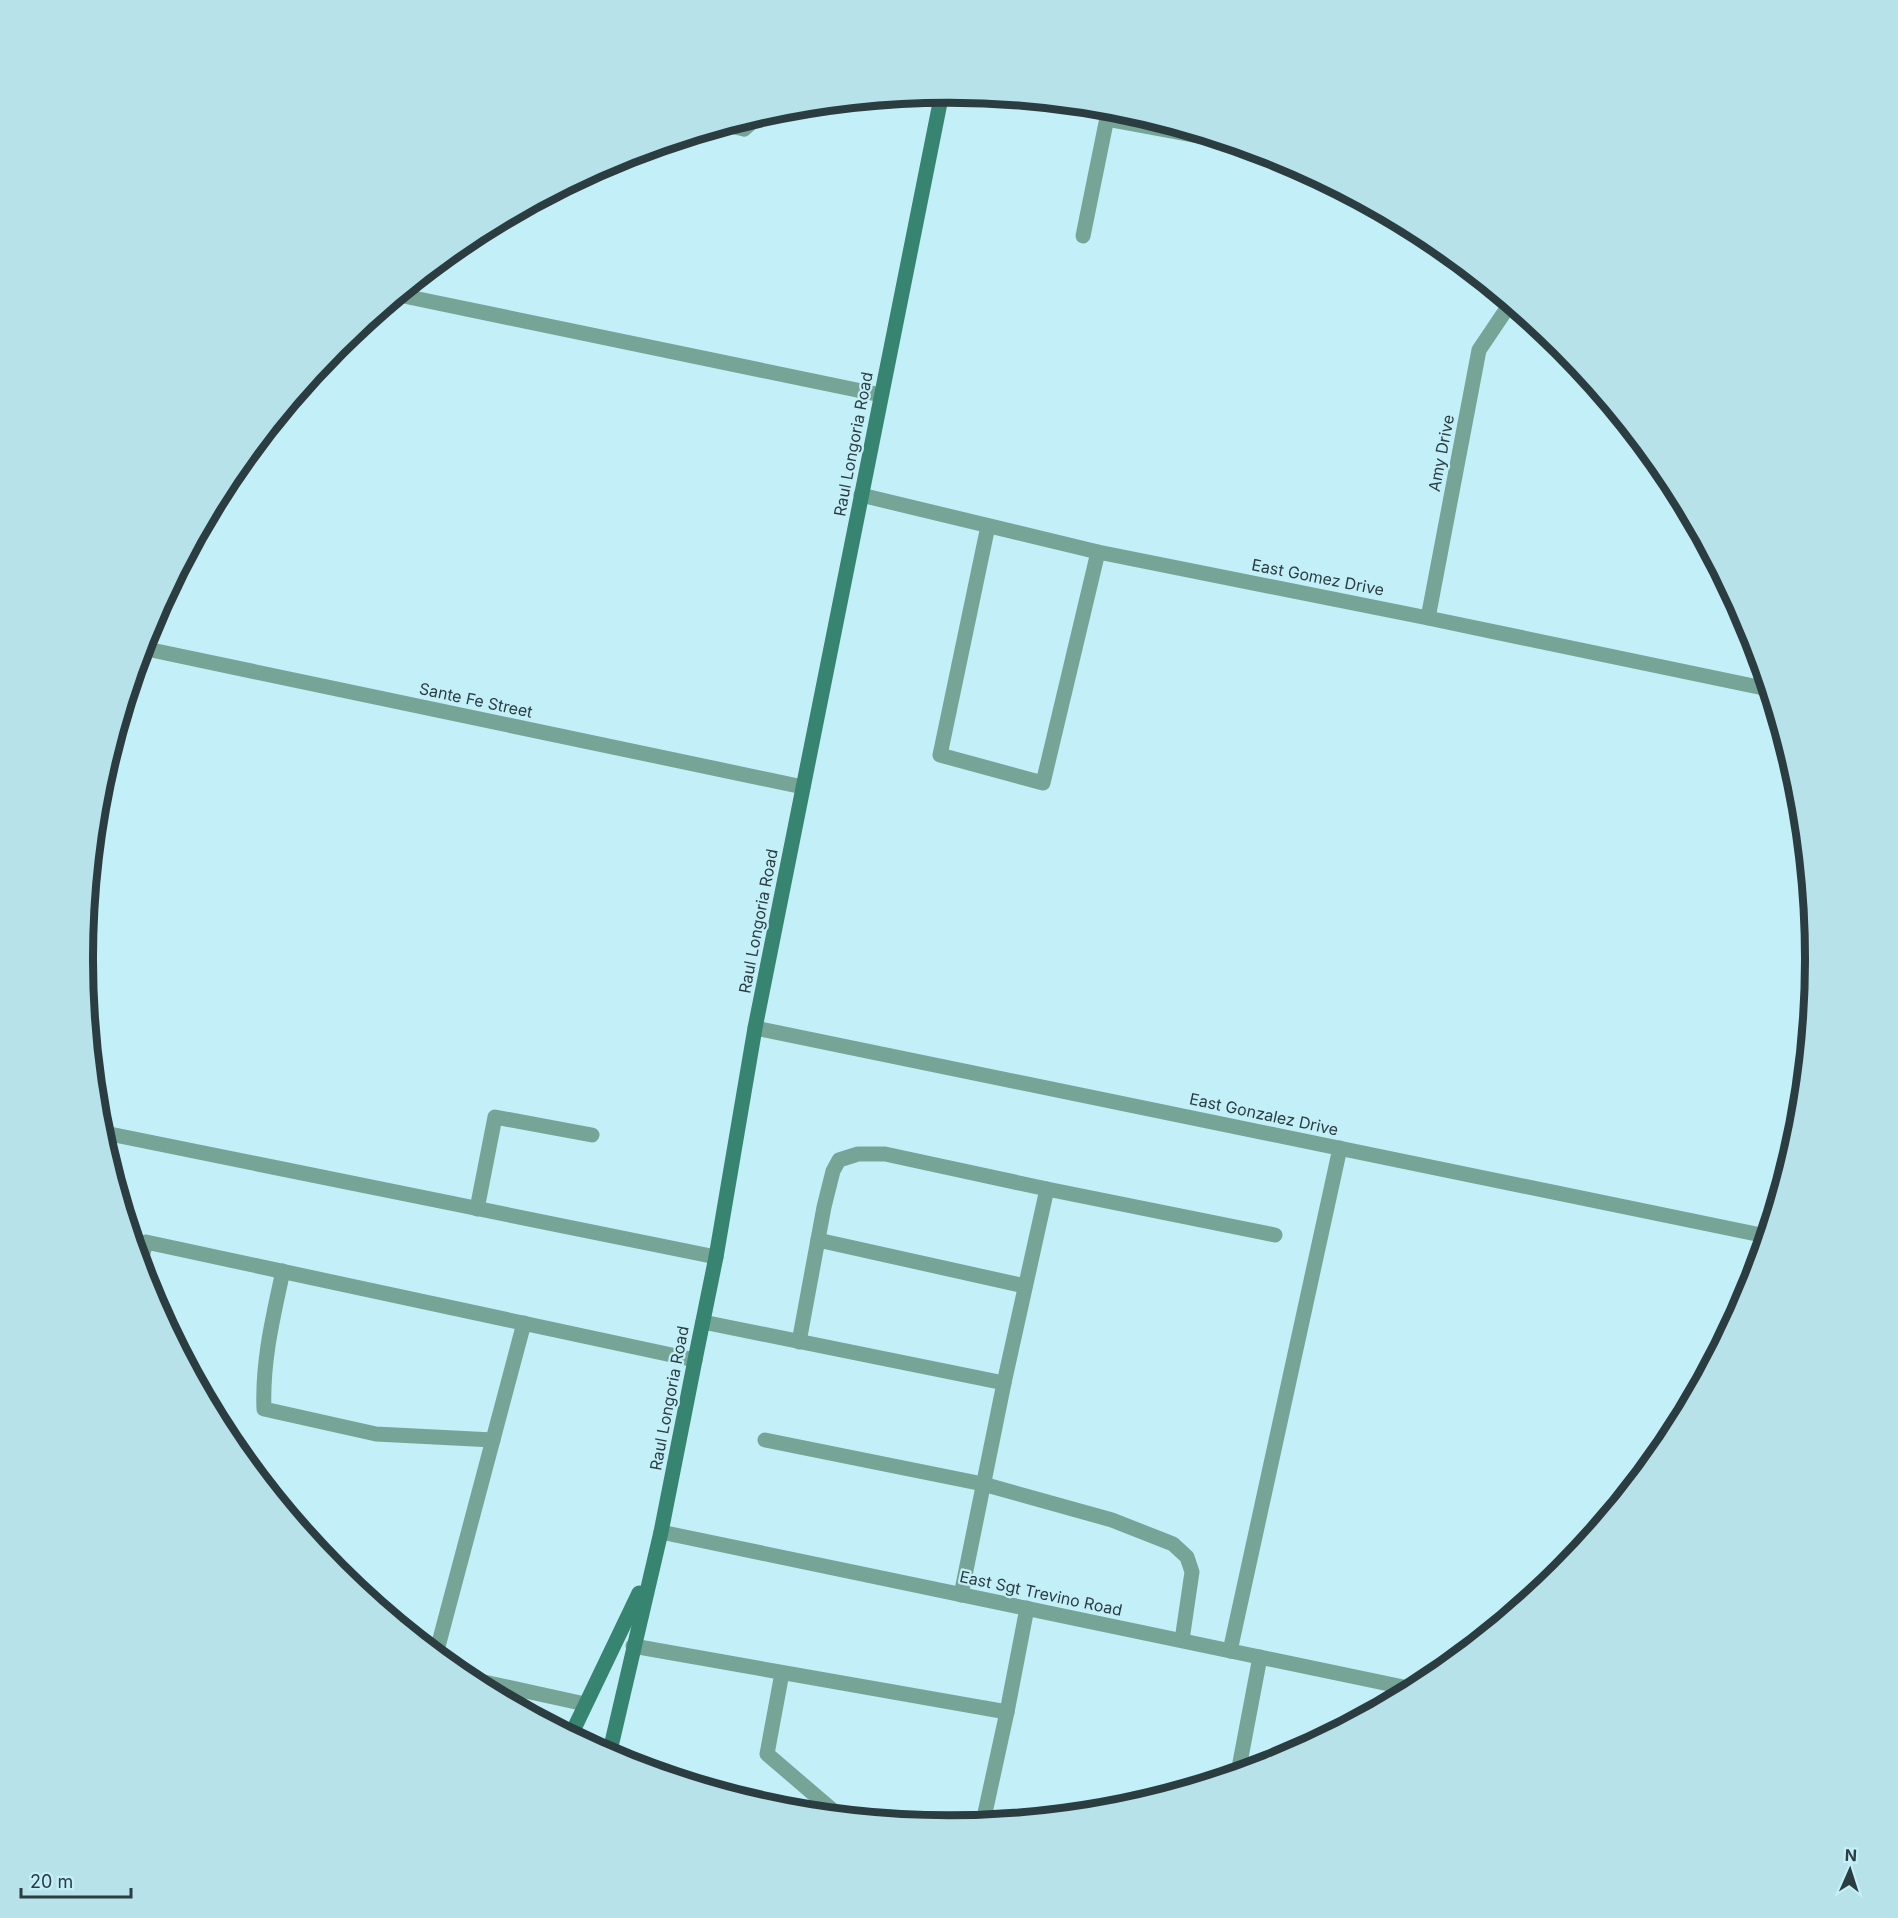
<svg xmlns="http://www.w3.org/2000/svg" width="1898" height="1918" font-family="Inter,sans-serif">
<style>
.lines{fill:none;stroke-linecap:round;stroke-linejoin:round}
.lane{stroke:#76a597;stroke-width:15}
.street{stroke:#76a597;stroke-width:15}
.secondary{stroke:#378471;stroke-width:15}
.labels{text-anchor:middle;stroke-width:4.5;stroke-linejoin:round;paint-order:stroke}
.street-label{font-size:16px;fill:#2b3d40;stroke:#c3f0f8}
.rim{fill:none;stroke:#2b3d40;stroke-width:8}
</style>
<rect width="100%" height="100%" fill="#c3f0f8"/>
<g class="lines">
<g class="lane">
<polyline points="1107,119 1221,140"/>
<polyline points="726,125 744,129"/>
<polyline points="744,129 759,116"/>
<polyline points="1083,236 1109,108"/>
<polyline points="399,295 881,395"/>
<polyline points="988,526 940,755 1043,783 1098,552"/>
<polyline points="100,1132 716,1257"/>
<polyline points="477,1209 495,1117 592,1135"/>
<polyline points="818,1240 1025,1286"/>
<polyline points="140,1264 146,1242 695,1360"/>
<path d="M283,1271C273,1317 262,1362 264,1409L376,1434L493,1440"/>
<polyline points="703,1322 1004,1383 961,1595"/>
<polyline points="799,1342 824,1207 833,1171 839,1160 858,1154 885,1154 1047,1189"/>
<polyline points="1004,1383 1047,1189 1275,1235"/>
<polyline points="765,1440 983,1484 1112,1520 1173,1544 1187,1557 1192,1572 1182,1640"/>
<polyline points="633,1646 1007,1712 1027,1608"/>
<polyline points="1230,1651 1340,1148"/>
<polyline points="436,1654 524,1323"/>
<polyline points="782,1673 767,1754 837,1814"/>
<polyline points="466,1678 585,1704"/>
<polyline points="1238,1773 1260,1657"/>
<polyline points="983,1822 1007,1712"/>
</g>
<g class="street">
<polyline points="861,495 1098,552 1428,618 1768,689"/>
<polyline points="1428,618 1479,350 1510,304"/>
<polyline points="142,648 803,787"/>
<polyline points="755,1028 1766,1236"/>
<polyline points="661,1532 1413,1689"/>
</g>
<g class="secondary">
<polyline points="571,1735 639,1593"/>
<polyline points="609,1755 661,1532 695,1360 716,1257 755,1028 942,93"/>
</g>
</g>
<g class="labels">
<g class="street-label">
<text transform="translate(853 444) rotate(-79)" y="6">Raul Longoria Road</text>
<text transform="translate(1441 453) rotate(-79)" y="6">Amy Drive</text>
<text transform="translate(1318 577) rotate(11)" y="6">East Gomez Drive</text>
<text transform="translate(476 700) rotate(12)" y="6">Sante Fe Street</text>
<text transform="translate(758 921) rotate(-79)" y="6">Raul Longoria Road</text>
<text transform="translate(1264 1114) rotate(12)" y="6">East Gonzalez Drive</text>
<text transform="translate(669 1398) rotate(-79)" y="6">Raul Longoria Road</text>
<text transform="translate(1041 1593) rotate(12)" y="6">East Sgt Trevino Road</text>
</g>
</g>
<path d="M0 0H1898V1918H0ZM93 959a856 856 0 1 1 1712 0a856 856 0 1 1-1712 0Z" fill="#b7e2e9" fill-rule="evenodd"/>
<path class="rim" d="M93 959a856 856 0 1 1 1712 0a856 856 0 1 1-1712 0Z"/>
<g transform="translate(1850 1870) rotate(3)" stroke="#c3f0f8" stroke-width="4.5" paint-order="stroke">
<path d="M0-4.5L10 22L0 15L-10 22Z" fill="#2b3d40"/>
<text y="-9" font-size="16" font-weight="bold" text-anchor="middle" fill="#2b3d40">N</text>
</g>
<path d="M21 1888v9h110v-9" fill="none" stroke="#2b3d40" stroke-width="3"/>
<text x="30" y="1888" font-size="18" fill="#2b3d40" stroke="#c3f0f8" stroke-width="4.5" paint-order="stroke">20 m</text>
</svg>
